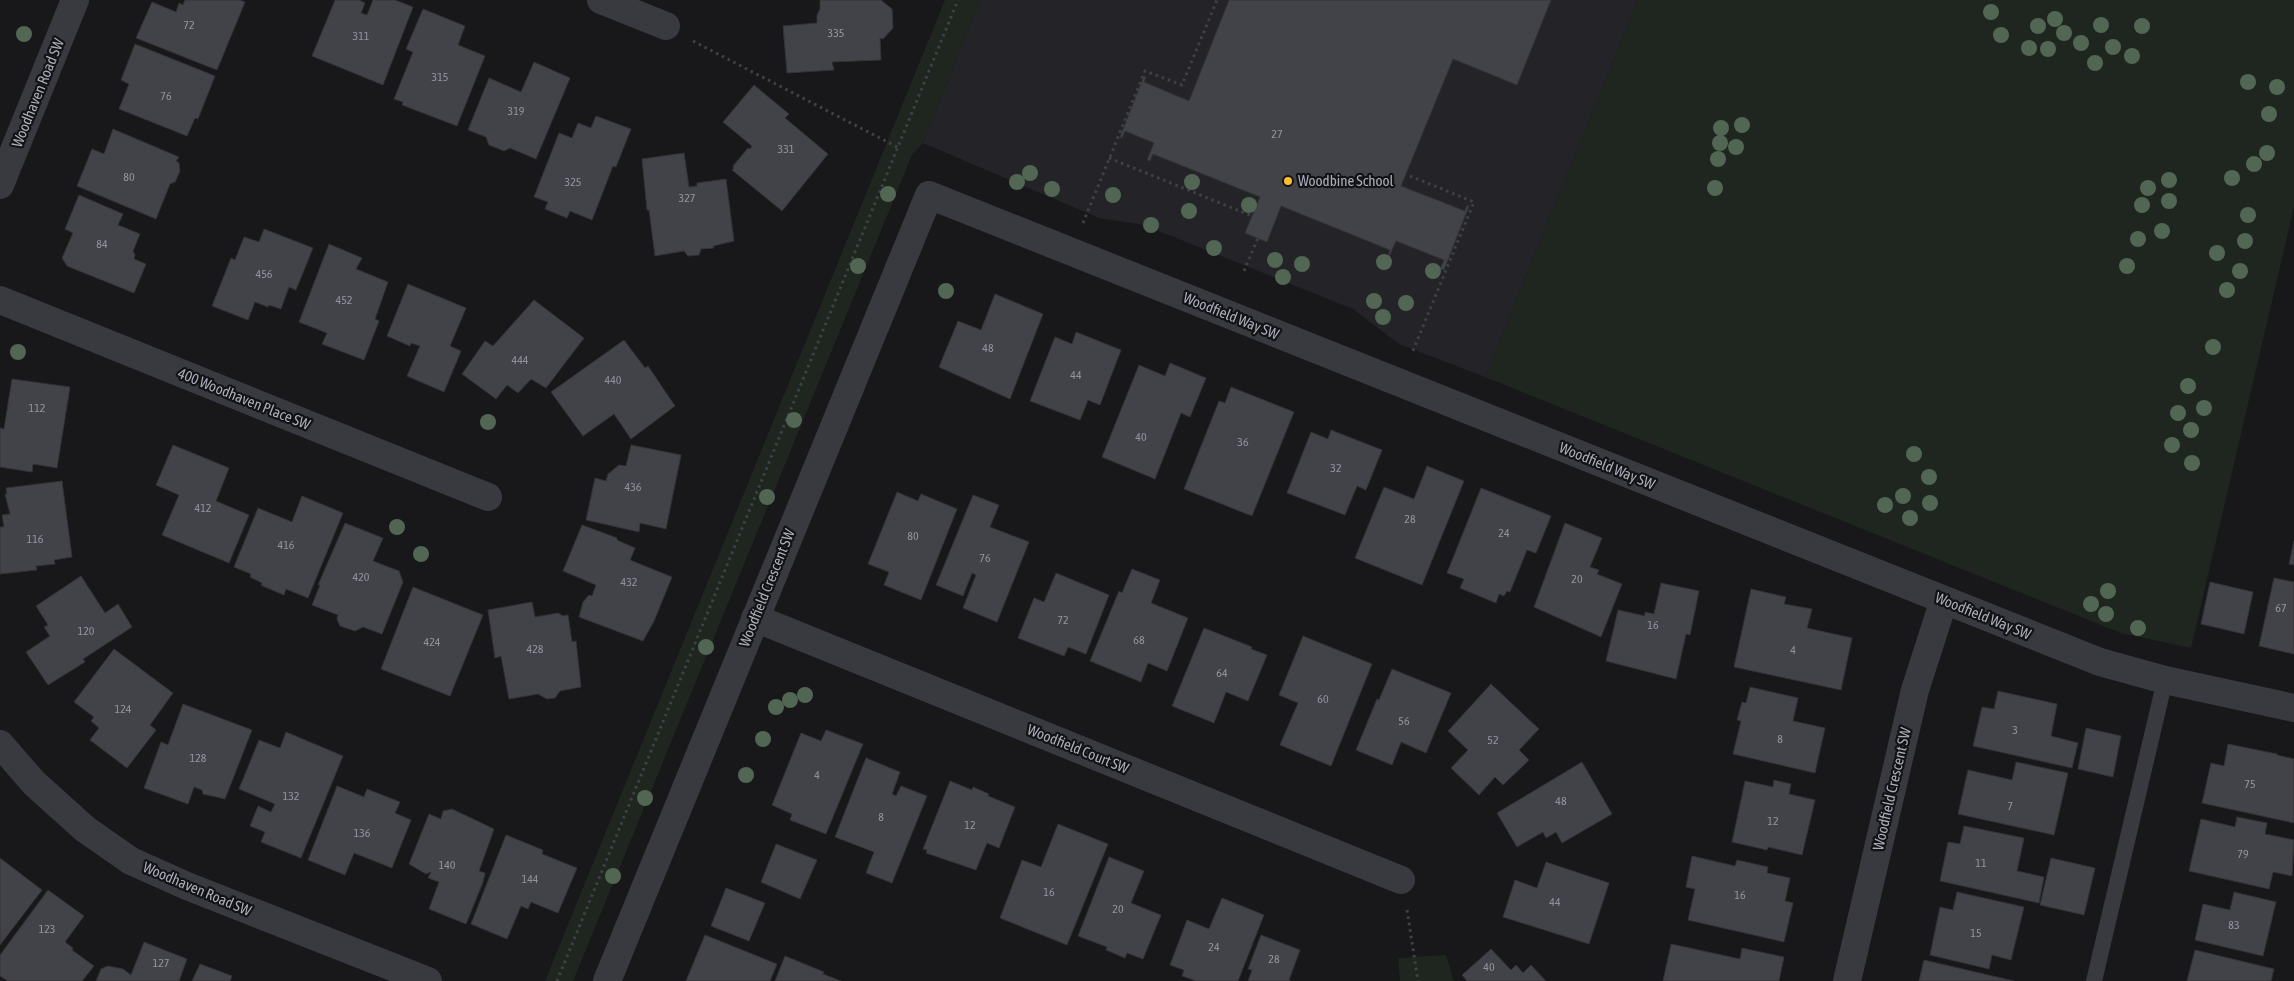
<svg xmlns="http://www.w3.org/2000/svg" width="2294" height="981" font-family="'Asap Condensed',sans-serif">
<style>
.built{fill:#242428}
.green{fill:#1e261f}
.building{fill:#424348;stroke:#323237}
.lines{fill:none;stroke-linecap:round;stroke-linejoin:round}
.path{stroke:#3f4147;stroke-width:3;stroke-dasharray:2.5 4;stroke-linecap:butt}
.lane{stroke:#393a40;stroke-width:16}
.street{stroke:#393a40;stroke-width:28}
.tree{fill:#516754}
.poi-dot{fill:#febf2d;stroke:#131316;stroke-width:2}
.labels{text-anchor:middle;stroke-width:4.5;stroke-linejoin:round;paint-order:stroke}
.number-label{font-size:12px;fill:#90939e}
.street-label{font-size:15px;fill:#aaaebb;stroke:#131316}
.poi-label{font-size:15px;fill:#aaaebb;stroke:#131316;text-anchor:start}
</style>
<rect width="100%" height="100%" fill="#18181b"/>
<polygon class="built" points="980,0 1638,0 1485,377 1399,344 1353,309 1144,225 1099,218 923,143"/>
<g class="green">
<polygon points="945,0 980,0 923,143 912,155 573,981 545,981"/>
<polygon points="1638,0 2294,0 2294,207 2191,648 2121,633 1485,377"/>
<polygon points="1446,955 1454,981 1400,981 1398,958"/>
</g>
<g class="building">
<polygon points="185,0 239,0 245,2 217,70 136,38 152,2 176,12 179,3 183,5"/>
<polygon points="335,0 359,0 365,3 361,13 367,15 373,0 395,0 413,7 383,85 312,56"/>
<polygon points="820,0 881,0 892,9 893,28 883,39 880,38 881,60 832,62 834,70 787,73 783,26 817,23 817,15 820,9"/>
<polygon points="1229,0 1551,0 1517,85 1453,59 1401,186 1465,211 1467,205 1469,206 1444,270 1440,269 1444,260 1396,241 1388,259 1387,258 1390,250 1281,206 1267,242 1245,233 1260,197 1153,154 1150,161 1147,160 1154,143 1125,131 1122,138 1120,137 1144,76 1146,77 1144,82 1189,101"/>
<polygon points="423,9 465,26 458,45 485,56 457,126 402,105 403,102 394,99 413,52 406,49"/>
<polygon points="135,44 215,76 198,119 195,118 187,136 119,109 129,84 121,80"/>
<polygon points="534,62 570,78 536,159 510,148 504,151 489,145 486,137 468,130 489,78 521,92"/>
<polygon points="754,85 789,114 785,118 828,154 782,211 732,170 734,168 733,166 748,148 750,149 752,146 723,122"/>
<polygon points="596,116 631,129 616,167 613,166 592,220 570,211 567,218 545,209 548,202 534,197 559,133 572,138 578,123 591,128"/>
<polygon points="113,129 179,157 176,161 179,163 180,171 175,182 170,184 156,219 77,186 92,149 104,154"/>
<polygon points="684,153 689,187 697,186 697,183 726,179 734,241 713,246 714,248 701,249 699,255 688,256 684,251 655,256 649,210 647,210 642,159"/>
<polygon points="79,195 123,214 118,225 140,234 133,251 135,255 134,259 146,264 134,293 67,266 62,258 73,233 65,229"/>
<polygon points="264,229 313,248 296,290 289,287 281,309 269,305 268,307 255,302 248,320 212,306 231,258 235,260 244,237 259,242"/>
<polygon points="329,244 362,258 356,269 388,282 375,319 379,321 364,360 322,344 327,333 299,322"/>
<polygon points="408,284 466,308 450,346 461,351 444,392 407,376 420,346 411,343 410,346 387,336"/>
<polygon points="995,294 1043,314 1010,399 939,367 958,321 981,330"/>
<polygon points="534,300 584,338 546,388 531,379 518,393 507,385 496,399 462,374 485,341 493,346"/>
<polygon points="1076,332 1121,350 1100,405 1088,400 1080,420 1030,401 1055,337 1072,344"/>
<polygon points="624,340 645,368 648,366 675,406 631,439 614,414 583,436 551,392"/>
<polygon points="1170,363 1206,378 1190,417 1181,413 1155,479 1102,457 1139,365 1165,376"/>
<polygon points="12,379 70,387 57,468 33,464 32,472 0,467 0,428 4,429"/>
<polygon points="1231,387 1294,412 1252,516 1184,489 1219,401 1225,403"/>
<polygon points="1331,430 1382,450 1366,490 1357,486 1345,515 1287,493 1311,432 1328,439"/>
<polygon points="173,445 229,468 216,501 249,515 229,563 162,535 179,495 156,485"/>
<polygon points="631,445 681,455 666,529 640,523 639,532 586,520 595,478 606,481 608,474 619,465 626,466"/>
<polygon points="1427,466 1464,481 1422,585 1355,558 1384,487 1414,499"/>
<polygon points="62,481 72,557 54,560 55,564 36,566 37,570 0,574 0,527 4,527 2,515 10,514 5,494 7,494 6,488"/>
<polygon points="1481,488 1551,516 1536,553 1527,550 1510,592 1507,591 1504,596 1499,594 1496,603 1460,588 1464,579 1447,573"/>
<polygon points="897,492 918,501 921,494 957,509 921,600 884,585 889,572 868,564"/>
<polygon points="973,495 999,505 990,527 1029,542 997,622 963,608 976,575 972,573 963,596 936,585"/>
<polygon points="302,496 343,513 308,598 286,589 284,595 265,587 261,585 262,583 250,577 251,574 234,567 258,508 292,522"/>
<polygon points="345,523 383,538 373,561 399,571 403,582 382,634 363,627 355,631 340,626 337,619 338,615 312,605 320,585 318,585"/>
<polygon points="1565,523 1602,538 1590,567 1599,570 1597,574 1622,584 1601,637 1534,607"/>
<polygon points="582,525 617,538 617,540 635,548 630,560 672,577 654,621 643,641 579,617 583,602 589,595 592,596 596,585 563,571"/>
<polygon points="2294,541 2294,565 2289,564"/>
<polygon points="1132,569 1160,580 1151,603 1188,618 1167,671 1148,663 1141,682 1090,661 1119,591 1122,593"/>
<polygon points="1056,573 1109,595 1086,654 1068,647 1064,656 1018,638 1034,598 1044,602"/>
<polygon points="81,576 105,613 118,604 132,627 83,659 85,662 48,685 26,652 50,636 44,627 48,625 36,606"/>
<polygon points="2274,578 2294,582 2294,654 2259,646"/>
<polygon points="2210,582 2253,592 2244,634 2201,624"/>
<polygon points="1661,583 1699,591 1690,635 1686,634 1676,679 1606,661 1618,610 1645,616 1645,612 1654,614"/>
<polygon points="413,587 483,615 450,696 381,669"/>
<polygon points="1751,589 1786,597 1784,604 1812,609 1807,628 1852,638 1841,690 1734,667"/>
<polygon points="532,602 535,617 558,613 563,616 568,615 572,642 576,641 581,687 560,691 555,698 547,699 538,694 509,699 501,656 495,658 488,610"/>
<polygon points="1204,628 1252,647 1251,649 1267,655 1248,701 1226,692 1214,723 1172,706"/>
<polygon points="1303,636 1372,664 1331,766 1280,745 1298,703 1279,695"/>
<polygon points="114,649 173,693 150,725 156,730 127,768 90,740 99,728 91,721 94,717 74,702"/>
<polygon points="1392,669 1451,693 1426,753 1401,742 1392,765 1356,750 1377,699 1379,700"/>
<polygon points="1491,684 1539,729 1519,750 1529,760 1503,785 1495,777 1479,795 1451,768 1468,750 1448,731"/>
<polygon points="1750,687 1798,698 1793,721 1825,728 1815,773 1733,754 1741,721 1737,720 1742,702 1746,703"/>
<polygon points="1998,691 2057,704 2051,736 2078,743 2072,768 1973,746 1982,707 1994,709"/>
<polygon points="183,704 252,730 225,799 203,794 202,790 194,787 188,804 144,788 161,742 168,745"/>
<polygon points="2086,728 2121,736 2113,777 2078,769"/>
<polygon points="826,730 863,744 826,834 790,820 792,814 772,805 801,733 821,741"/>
<polygon points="286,732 343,756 301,858 261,842 265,832 250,826 258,806 271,812 275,804 239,789 259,740 280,748"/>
<polygon points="2228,744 2277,754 2277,755 2294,759 2294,823 2202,803 2211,763 2224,766"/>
<polygon points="866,758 900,772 892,794 896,796 901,786 927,796 892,883 866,873 874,852 835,837"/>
<polygon points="1582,762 1612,814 1562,843 1556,832 1546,838 1543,832 1517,847 1497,813"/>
<polygon points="2016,762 2068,773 2054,835 1958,814 1968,770 2012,780"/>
<polygon points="1774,780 1791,784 1789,794 1815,800 1802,855 1768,847 1767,850 1732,842 1745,781 1773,787"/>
<polygon points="950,781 972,790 973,787 989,794 988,796 1015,807 999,848 987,843 976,870 926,853 927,850 923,849"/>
<polygon points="337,786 364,797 367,789 400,802 395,813 411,820 392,868 354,853 345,875 308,860"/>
<polygon points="452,809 494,829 479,871 485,873 483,882 466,924 429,909 439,882 428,878 431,872 426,874 409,864 429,814 441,819 443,811"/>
<polygon points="2237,817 2267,823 2265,834 2294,840 2292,876 2273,872 2269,889 2189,871 2201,819 2235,827"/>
<polygon points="1058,824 1108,844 1067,945 1000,918 1022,860 1041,867"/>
<polygon points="1964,826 2024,838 2017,871 2044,877 2039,903 1940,881 1948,842 1960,844"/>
<polygon points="506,835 543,850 542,854 577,868 558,913 531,902 528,909 521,906 507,939 471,924"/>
<polygon points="776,844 817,860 800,899 761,882"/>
<polygon points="1692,856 1735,866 1737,860 1768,867 1767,873 1790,878 1785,901 1793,903 1784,942 1688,920 1695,889 1686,887"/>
<polygon points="1109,857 1144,871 1131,903 1161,915 1143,959 1127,953 1125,958 1106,950 1107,947 1078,936"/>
<polygon points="0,858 42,890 0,945"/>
<polygon points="2051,858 2095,868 2084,915 2040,905"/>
<polygon points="1546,862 1609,883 1589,944 1503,917 1515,880 1537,888"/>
<polygon points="726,888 765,903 749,941 711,926"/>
<polygon points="48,890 84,916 65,942 73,948 72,950 94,966 82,981 8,981 0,976 0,955"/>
<polygon points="1957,892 2024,907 2011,960 1992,955 1989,969 1930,955 1940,907 1953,910"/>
<polygon points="2234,892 2276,902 2263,956 2195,940 2203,904 2230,910"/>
<polygon points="1222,898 1264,915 1238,981 1196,981 1182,976 1184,970 1170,965 1187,920 1209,929"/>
<polygon points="705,935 777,964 770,981 686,981"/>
<polygon points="1261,935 1300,950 1289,980 1291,981 1248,981 1252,970 1248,969"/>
<polygon points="144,942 187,959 179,981 96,981 101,969 108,966 123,969 131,975"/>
<polygon points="1671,944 1740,959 1742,948 1784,957 1779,981 1663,981"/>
<polygon points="1491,949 1511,970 1516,965 1523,973 1531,965 1546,981 1467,981 1462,975"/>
<polygon points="2195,950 2274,969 2271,981 2187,981"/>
<polygon points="785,956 824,972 823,974 841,981 775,981"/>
<polygon points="1924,960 2014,981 1919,981"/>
<polygon points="200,964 232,976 230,981 192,981"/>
</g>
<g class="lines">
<g class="path">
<polyline points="693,41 899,148"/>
<polyline points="1109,158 1252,216"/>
<polyline points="1410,176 1474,202 1412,353"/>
<polyline points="1083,223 1145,71 1182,85 1217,0"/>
<polyline points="1244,271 1258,238"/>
<polyline points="1407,910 1418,981"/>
<polyline points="557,981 958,0"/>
</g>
<polyline class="lane" points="2094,981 2165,680"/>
<g class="street">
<polyline points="601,0 666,26"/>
<polyline points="0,185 75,0"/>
<polyline points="0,300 488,497"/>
<polyline points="755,618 1401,880"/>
<polyline points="0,744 34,783 85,829 131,861 187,886 428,981"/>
<polyline points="607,981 929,195 2100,662 2165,680 2294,708"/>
<polyline points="1847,981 1915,690 1944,600"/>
</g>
</g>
<g class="tree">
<circle cx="1991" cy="12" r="8"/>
<circle cx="2055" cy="19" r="8"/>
<circle cx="2101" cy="25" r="8"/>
<circle cx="2038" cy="26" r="8"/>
<circle cx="2142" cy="26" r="8"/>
<circle cx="2064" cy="33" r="8"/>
<circle cx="24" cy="34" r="8"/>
<circle cx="2001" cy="35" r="8"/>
<circle cx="2081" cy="43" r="8"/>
<circle cx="2113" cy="47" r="8"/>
<circle cx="2029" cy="48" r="8"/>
<circle cx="2048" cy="49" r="8"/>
<circle cx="2132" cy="56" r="8"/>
<circle cx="2095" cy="63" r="8"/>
<circle cx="2248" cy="82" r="8"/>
<circle cx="2277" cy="87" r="8"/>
<circle cx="2269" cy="114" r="8"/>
<circle cx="1742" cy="125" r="8"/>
<circle cx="1721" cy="128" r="8"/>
<circle cx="1720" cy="143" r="8"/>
<circle cx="1736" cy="147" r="8"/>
<circle cx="2267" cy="153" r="8"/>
<circle cx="1718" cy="159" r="8"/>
<circle cx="2254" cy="164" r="8"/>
<circle cx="1030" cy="173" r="8"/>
<circle cx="2232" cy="178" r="8"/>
<circle cx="2169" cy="180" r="8"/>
<circle cx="1017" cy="182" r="8"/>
<circle cx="1192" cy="182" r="8"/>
<circle cx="1715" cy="188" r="8"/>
<circle cx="2148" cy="188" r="8"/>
<circle cx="1052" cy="189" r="8"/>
<circle cx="888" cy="194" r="8"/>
<circle cx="1113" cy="195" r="8"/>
<circle cx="2169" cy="201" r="8"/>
<circle cx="1249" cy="205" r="8"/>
<circle cx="2142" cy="205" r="8"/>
<circle cx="1189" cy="211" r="8"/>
<circle cx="2248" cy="215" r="8"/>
<circle cx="1151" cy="225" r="8"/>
<circle cx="2162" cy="231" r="8"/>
<circle cx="2138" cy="239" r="8"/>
<circle cx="2245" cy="241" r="8"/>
<circle cx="1214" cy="248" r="8"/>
<circle cx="2217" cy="253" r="8"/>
<circle cx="1275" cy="260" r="8"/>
<circle cx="1384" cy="262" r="8"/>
<circle cx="1302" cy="264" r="8"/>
<circle cx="858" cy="266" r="8"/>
<circle cx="2127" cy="266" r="8"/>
<circle cx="1433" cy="271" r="8"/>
<circle cx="2240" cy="271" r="8"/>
<circle cx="1283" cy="277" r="8"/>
<circle cx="2227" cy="290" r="8"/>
<circle cx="946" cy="291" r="8"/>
<circle cx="1374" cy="301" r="8"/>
<circle cx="1406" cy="303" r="8"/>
<circle cx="1383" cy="317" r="8"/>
<circle cx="2213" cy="347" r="8"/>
<circle cx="18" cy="352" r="8"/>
<circle cx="2188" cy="386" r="8"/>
<circle cx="2204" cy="408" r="8"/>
<circle cx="2178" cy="413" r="8"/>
<circle cx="794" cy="420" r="8"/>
<circle cx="488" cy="422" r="8"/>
<circle cx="2191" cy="430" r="8"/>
<circle cx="2172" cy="445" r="8"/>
<circle cx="1914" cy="454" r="8"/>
<circle cx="2192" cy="463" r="8"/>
<circle cx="1929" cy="477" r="8"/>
<circle cx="1903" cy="496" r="8"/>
<circle cx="767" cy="497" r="8"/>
<circle cx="1930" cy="503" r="8"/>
<circle cx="1885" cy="505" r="8"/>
<circle cx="1910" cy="518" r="8"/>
<circle cx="397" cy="527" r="8"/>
<circle cx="421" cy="554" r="8"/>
<circle cx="2108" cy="591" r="8"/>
<circle cx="2091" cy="604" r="8"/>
<circle cx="2106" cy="614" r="8"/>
<circle cx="2138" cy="628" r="8"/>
<circle cx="706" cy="647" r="8"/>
<circle cx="805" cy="695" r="8"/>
<circle cx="790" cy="700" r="8"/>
<circle cx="776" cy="707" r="8"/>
<circle cx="763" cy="739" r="8"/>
<circle cx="746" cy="775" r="8"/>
<circle cx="645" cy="798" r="8"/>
<circle cx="613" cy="876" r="8"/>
</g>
<circle class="poi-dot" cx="1288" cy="181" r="5"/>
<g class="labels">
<g class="number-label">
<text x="189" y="29">72</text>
<text x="836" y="37">335</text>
<text x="361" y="40">311</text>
<text x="440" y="81">315</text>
<text x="166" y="100">76</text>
<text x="516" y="115">319</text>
<text x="1277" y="138">27</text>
<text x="786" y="153">331</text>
<text x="129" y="181">80</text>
<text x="573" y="186">325</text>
<text x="687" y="202">327</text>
<text x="102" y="248">84</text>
<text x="264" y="278">456</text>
<text x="344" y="304">452</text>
<text x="988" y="352">48</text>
<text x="520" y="364">444</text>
<text x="1076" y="379">44</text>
<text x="613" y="384">440</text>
<text x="37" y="412">112</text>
<text x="1141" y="441">40</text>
<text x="1243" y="446">36</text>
<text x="1336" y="472">32</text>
<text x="633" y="491">436</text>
<text x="203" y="512">412</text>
<text x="1410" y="523">28</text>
<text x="1504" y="537">24</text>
<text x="913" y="540">80</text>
<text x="35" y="543">116</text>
<text x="286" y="549">416</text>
<text x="985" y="562">76</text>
<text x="361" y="581">420</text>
<text x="1577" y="583">20</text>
<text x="629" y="586">432</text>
<text x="2281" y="612">67</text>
<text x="1063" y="624">72</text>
<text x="1653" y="629">16</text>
<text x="86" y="635">120</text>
<text x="1139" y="644">68</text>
<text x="432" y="646">424</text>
<text x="535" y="653">428</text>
<text x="1793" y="654">4</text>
<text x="1222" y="677">64</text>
<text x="1323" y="703">60</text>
<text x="123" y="713">124</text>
<text x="1404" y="725">56</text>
<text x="2015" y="734">3</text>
<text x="1780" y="743">8</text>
<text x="1493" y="744">52</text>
<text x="198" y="762">128</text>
<text x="817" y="779">4</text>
<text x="2250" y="788">75</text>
<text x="291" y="800">132</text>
<text x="1561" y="805">48</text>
<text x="2010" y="810">7</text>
<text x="881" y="821">8</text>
<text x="1773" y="825">12</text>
<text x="970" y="829">12</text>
<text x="362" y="837">136</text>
<text x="2243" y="858">79</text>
<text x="1981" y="867">11</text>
<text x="447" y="869">140</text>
<text x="530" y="883">144</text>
<text x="1049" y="896">16</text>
<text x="1740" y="899">16</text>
<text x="1555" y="906">44</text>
<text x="1118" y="913">20</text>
<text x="2234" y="929">83</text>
<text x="47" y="933">123</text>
<text x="1976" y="937">15</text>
<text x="1214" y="951">24</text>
<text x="1274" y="963">28</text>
<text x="161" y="967">127</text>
<text x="1489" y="971">40</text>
</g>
<g class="street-label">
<text transform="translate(38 93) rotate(-68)" y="5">Woodhaven Road SW</text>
<text transform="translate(1231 316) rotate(22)" y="5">Woodfield Way SW</text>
<text transform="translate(244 399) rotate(22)" y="5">400 Woodhaven Place SW</text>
<text transform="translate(1607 466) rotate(22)" y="5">Woodfield Way SW</text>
<text transform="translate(767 588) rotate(-68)" y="5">Woodfield Crescent SW</text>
<text transform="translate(1983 616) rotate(22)" y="5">Woodfield Way SW</text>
<text transform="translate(1078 749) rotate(22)" y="5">Woodfield Court SW</text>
<text transform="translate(1892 789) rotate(-77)" y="5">Woodfield Crescent SW</text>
<text transform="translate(197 889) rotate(23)" y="5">Woodhaven Road SW</text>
</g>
<g class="poi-label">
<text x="1298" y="186">Woodbine School</text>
</g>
</g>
</svg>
